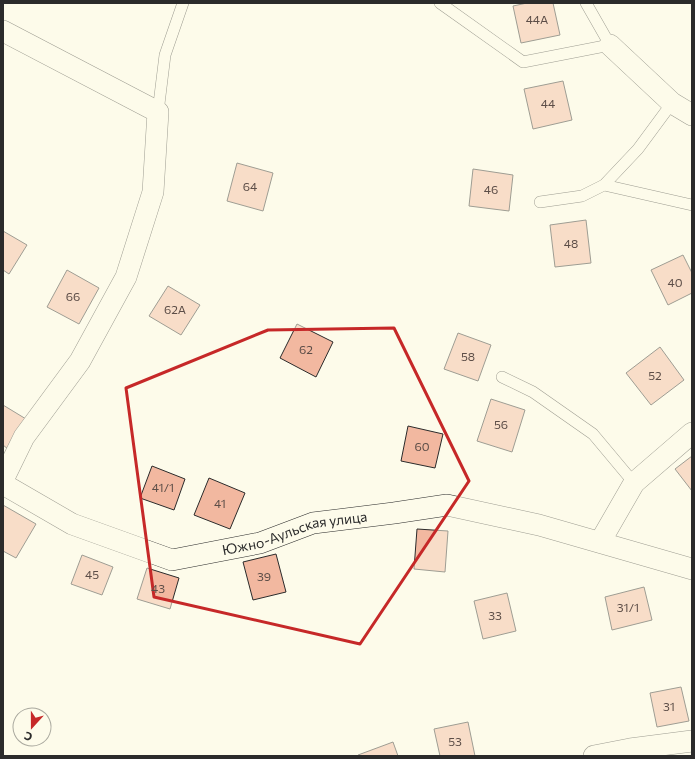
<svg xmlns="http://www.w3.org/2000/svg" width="695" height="759" font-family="Commissioner,sans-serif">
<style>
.building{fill:#f2b8a0;stroke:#2b2b2b}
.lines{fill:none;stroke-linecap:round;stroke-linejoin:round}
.lane-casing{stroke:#2b2b2b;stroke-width:12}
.street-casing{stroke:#2b2b2b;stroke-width:22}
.lane{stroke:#fdfbea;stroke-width:11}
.street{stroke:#fdfbea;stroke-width:21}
.marked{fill:none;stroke:#c62828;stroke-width:3;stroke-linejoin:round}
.labels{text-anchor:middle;stroke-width:3;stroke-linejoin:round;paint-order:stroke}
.number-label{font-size:12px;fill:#5d4e48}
.street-label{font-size:14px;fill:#2b2b2b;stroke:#fdfbea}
</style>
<rect width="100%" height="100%" fill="#fdfbea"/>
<g class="building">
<polygon points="527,3 553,3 560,35 521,43 513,6"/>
<polygon points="563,81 572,120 533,129 524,89"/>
<polygon points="237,163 273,173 263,211 227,201"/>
<polygon points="473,169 513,175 509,211 469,206"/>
<polygon points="586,220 591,263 555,267 550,225"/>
<polygon points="3,231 27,245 9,274 3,270"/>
<polygon points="683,255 692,273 692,293 668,305 651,270"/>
<polygon points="67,270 99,288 79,324 47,307"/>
<polygon points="168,286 200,305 181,335 149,316"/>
<polygon points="297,324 333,342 316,377 280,358"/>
<polygon points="458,333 491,345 478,381 444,369"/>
<polygon points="660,347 684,380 651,405 626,373"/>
<polygon points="491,399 525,410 512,452 477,441"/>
<polygon points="3,405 26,419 8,449 3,445"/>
<polygon points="408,426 443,434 435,468 401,461"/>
<polygon points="692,456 692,491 675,469"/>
<polygon points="152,466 185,479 174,510 140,498"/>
<polygon points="209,478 245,493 230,529 194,515"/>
<polygon points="3,505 36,524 16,558 3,551"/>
<polygon points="417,529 448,531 445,572 414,569"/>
<polygon points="276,554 286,592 253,600 243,562"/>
<polygon points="82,555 113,567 102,595 71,584"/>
<polygon points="147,568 179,578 170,609 137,599"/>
<polygon points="644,587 652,620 612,630 605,597"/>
<polygon points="507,593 516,631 483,639 474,601"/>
<polygon points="681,687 689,721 657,727 650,693"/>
<polygon points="468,722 475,756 440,756 434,729"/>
<polygon points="393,742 398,756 358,756 358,755"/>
</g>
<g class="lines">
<defs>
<g id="lane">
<polyline points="440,3 523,62 610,45 586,3"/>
<polyline points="158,112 165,55 183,3"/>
<polyline points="604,185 638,149 672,103"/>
<polyline points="540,202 582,196 604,185 692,205"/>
<polyline points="502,377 533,392 593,434 634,483"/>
</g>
<g id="street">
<polyline points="3,31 158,112 153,192 126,277 80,361 24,437 3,480"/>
<polyline points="610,45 672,103 692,115"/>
<path id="s1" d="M3,484L72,524L172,560L260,543L313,523L394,513L447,505L539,525L692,569"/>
<polyline points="600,542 634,483 692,433"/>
<polyline points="594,756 630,749 692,741"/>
</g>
</defs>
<use href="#lane" class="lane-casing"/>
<use href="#street" class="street-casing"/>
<use href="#lane" class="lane"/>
<use href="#street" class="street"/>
</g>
<path d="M0 0H695V759H0ZM394,328L469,481L360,644L154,597L126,388L268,330Z" fill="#fdfbea" fill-opacity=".55" fill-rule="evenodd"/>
<path class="marked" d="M394,328L469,481L360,644L154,597L126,388L268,330Z"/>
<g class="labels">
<g class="number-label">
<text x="537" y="24">44А</text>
<text x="548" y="108">44</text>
<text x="250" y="191">64</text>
<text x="491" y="194">46</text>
<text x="571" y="248">48</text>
<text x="675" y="287">40</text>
<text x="73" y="301">66</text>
<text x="175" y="314">62А</text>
<text x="306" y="354">62</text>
<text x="468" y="361">58</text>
<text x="655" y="380">52</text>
<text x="501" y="429">56</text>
<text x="422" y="451">60</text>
<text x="163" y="492">41/1</text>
<text x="220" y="508">41</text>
<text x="92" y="579">45</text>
<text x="264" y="581">39</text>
<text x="158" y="593">43</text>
<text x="628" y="612">31/1</text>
<text x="495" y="620">33</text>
<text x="669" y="711">31</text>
<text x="455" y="746">53</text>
</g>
<g class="street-label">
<text dy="5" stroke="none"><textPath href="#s1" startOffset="312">Южно-Аульская улица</textPath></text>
</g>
</g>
<rect width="695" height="759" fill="none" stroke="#2b2b2b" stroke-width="8"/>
<g transform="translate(32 727) rotate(201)"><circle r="19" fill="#fdfbea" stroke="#a9a89e"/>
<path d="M0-3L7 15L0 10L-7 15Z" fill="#c62828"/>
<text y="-6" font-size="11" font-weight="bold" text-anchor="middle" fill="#2b2b2b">С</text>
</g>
</svg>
